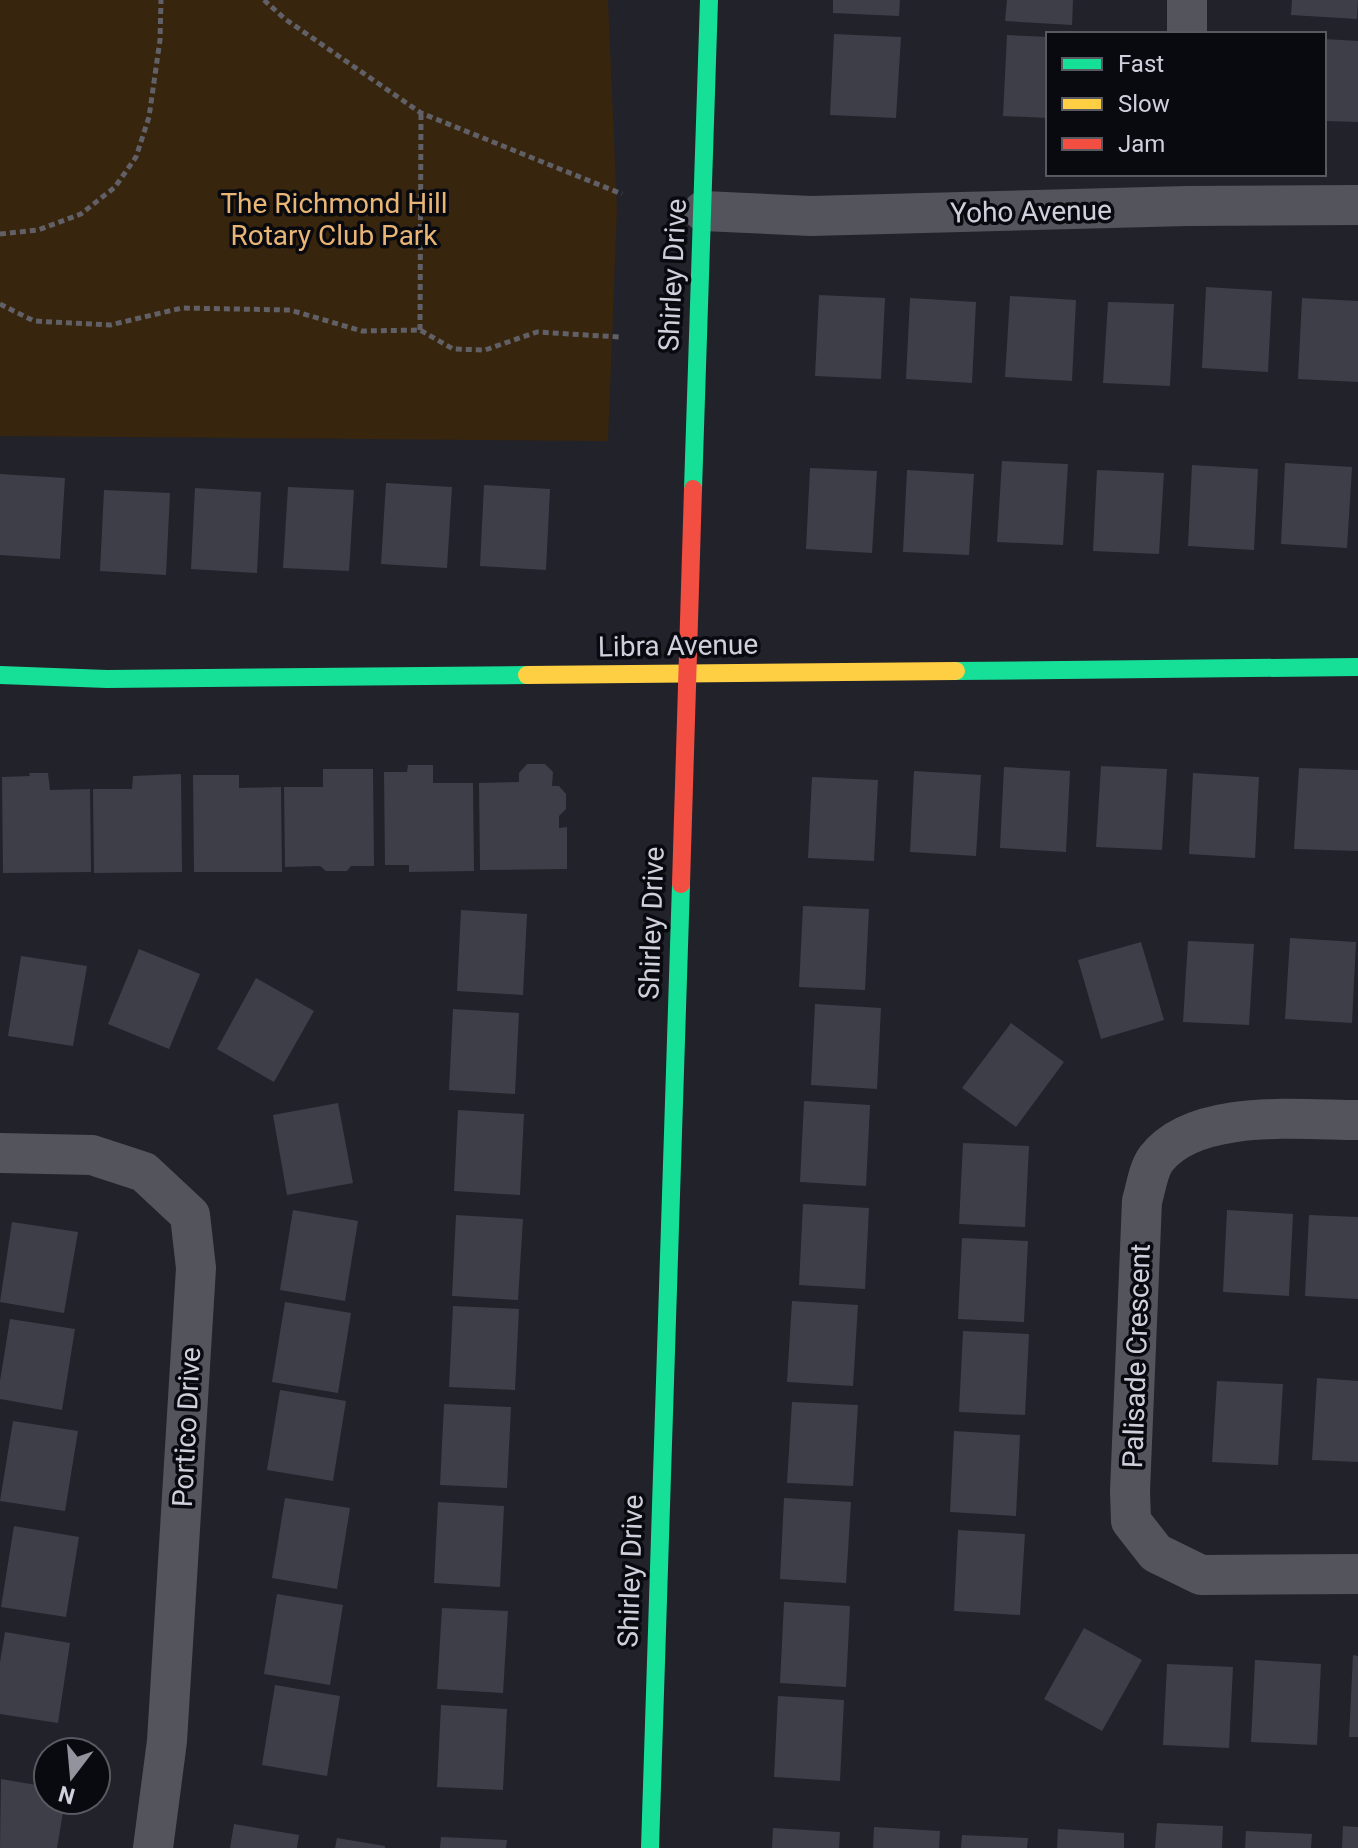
<svg xmlns="http://www.w3.org/2000/svg" width="1358" height="1848" font-family="Roboto,sans-serif">
<style>
.green{fill:#38250d}
.building{fill:#3e3e49}
.lines{fill:none;stroke-linecap:round;stroke-linejoin:round}
.path{stroke:#606066;stroke-width:5;stroke-dasharray:6 4;stroke-linecap:butt}
.street{stroke:#54545c;stroke-width:40}
.fast{stroke:#16e098;stroke-width:18}
.slow{stroke:#ffcf43;stroke-width:18}
.jam{stroke:#f24e42;stroke-width:18}
.labels{text-anchor:middle;stroke-width:7;stroke-linejoin:round;paint-order:stroke}
.park-label{font-size:28px;fill:#e8b575;stroke:#090910}
.street-label{font-size:28px;fill:#d0d0dc;stroke:#090910}
</style>
<rect width="100%" height="100%" fill="#22222a"/>
<polygon class="green" points="0,0 608,0 617,209 608,441 0,436"/>
<g class="building">
<polygon points="833,0 900,0 899,16 833,13"/>
<polygon points="1007,0 1073,0 1072,25 1005,21"/>
<polygon points="1292,0 1358,0 1357,19 1291,15"/>
<polygon points="834,34 901,37 896,118 830,115"/>
<polygon points="1007,35 1048,37 1048,118 1003,116"/>
<polygon points="1324,39 1358,41 1358,122 1324,121"/>
<polygon points="1206,287 1272,291 1268,372 1202,368"/>
<polygon points="819,295 885,298 881,379 815,376"/>
<polygon points="1010,296 1076,300 1072,381 1005,377"/>
<polygon points="910,298 976,302 972,383 906,379"/>
<polygon points="1302,298 1358,301 1358,382 1298,379"/>
<polygon points="1108,302 1174,304 1170,386 1103,383"/>
<polygon points="1002,461 1068,464 1063,545 997,542"/>
<polygon points="1285,463 1352,467 1347,548 1281,544"/>
<polygon points="1192,465 1258,469 1254,550 1188,546"/>
<polygon points="810,468 877,471 872,553 806,549"/>
<polygon points="907,470 974,474 969,555 903,552"/>
<polygon points="1097,470 1164,473 1159,554 1093,551"/>
<polygon points="0,474 65,478 60,559 0,555"/>
<polygon points="386,483 452,487 447,568 381,564"/>
<polygon points="484,485 550,489 546,570 480,566"/>
<polygon points="288,487 354,490 349,571 283,568"/>
<polygon points="195,488 261,492 257,573 191,569"/>
<polygon points="104,490 170,493 166,575 100,571"/>
<polygon points="527,764 545,764 553,772 552,786 559,786 566,794 566,809 559,816 559,828 567,827 567,869 480,870 479,783 519,782 519,773"/>
<polygon points="408,765 433,765 433,783 473,783 474,871 409,872 409,865 385,865 384,772 407,772"/>
<polygon points="1101,766 1167,769 1162,850 1096,847"/>
<polygon points="1004,767 1070,771 1066,852 1000,848"/>
<polygon points="1299,768 1358,770 1358,851 1294,849"/>
<polygon points="323,769 373,769 374,866 351,866 347,871 326,871 320,866 285,867 284,787 323,787"/>
<polygon points="914,771 981,775 976,856 910,852"/>
<polygon points="29,773 48,773 50,790 90,789 91,872 3,873 2,777 30,776"/>
<polygon points="1193,773 1259,777 1255,858 1189,854"/>
<polygon points="181,774 182,872 94,873 93,789 132,789 133,776"/>
<polygon points="193,775 239,775 239,788 281,787 282,872 194,872"/>
<polygon points="812,777 878,780 874,861 808,858"/>
<polygon points="803,906 869,909 865,990 799,987"/>
<polygon points="461,910 527,914 523,995 457,991"/>
<polygon points="1290,938 1356,942 1352,1023 1285,1019"/>
<polygon points="1188,941 1254,944 1249,1025 1183,1022"/>
<polygon points="1141,942 1164,1020 1101,1039 1078,960"/>
<polygon points="139,949 200,974 169,1049 108,1024"/>
<polygon points="21,956 87,966 73,1046 8,1036"/>
<polygon points="256,978 314,1011 274,1082 217,1049"/>
<polygon points="815,1004 881,1008 877,1089 811,1085"/>
<polygon points="453,1009 519,1013 515,1094 449,1090"/>
<polygon points="1011,1023 1064,1062 1016,1127 962,1088"/>
<polygon points="804,1101 870,1105 866,1186 800,1182"/>
<polygon points="338,1103 353,1183 287,1195 273,1115"/>
<polygon points="458,1110 524,1114 520,1195 454,1191"/>
<polygon points="963,1143 1029,1146 1025,1227 959,1224"/>
<polygon points="803,1204 869,1208 865,1289 799,1285"/>
<polygon points="293,1210 358,1221 345,1301 280,1290"/>
<polygon points="1227,1210 1293,1214 1289,1296 1223,1292"/>
<polygon points="456,1215 523,1219 518,1300 452,1296"/>
<polygon points="1309,1215 1358,1217 1358,1299 1305,1296"/>
<polygon points="12,1222 78,1232 64,1313 0,1302"/>
<polygon points="962,1238 1028,1241 1024,1322 958,1319"/>
<polygon points="792,1301 858,1305 853,1386 787,1382"/>
<polygon points="285,1302 351,1313 338,1393 272,1382"/>
<polygon points="453,1306 519,1309 515,1390 449,1387"/>
<polygon points="10,1319 75,1329 62,1410 0,1399 0,1381"/>
<polygon points="963,1331 1029,1334 1025,1415 959,1412"/>
<polygon points="1317,1378 1358,1381 1358,1462 1312,1460"/>
<polygon points="1217,1381 1283,1384 1278,1465 1212,1462"/>
<polygon points="280,1390 346,1401 333,1481 267,1470"/>
<polygon points="792,1402 858,1405 853,1486 787,1483"/>
<polygon points="444,1404 511,1407 507,1488 440,1485"/>
<polygon points="13,1421 78,1431 65,1511 0,1501"/>
<polygon points="954,1431 1020,1435 1016,1516 950,1512"/>
<polygon points="285,1498 350,1508 337,1589 272,1578"/>
<polygon points="784,1498 851,1502 846,1583 780,1579"/>
<polygon points="438,1502 504,1506 500,1587 434,1583"/>
<polygon points="14,1526 79,1537 66,1617 1,1607"/>
<polygon points="958,1530 1025,1534 1020,1615 954,1611"/>
<polygon points="277,1594 343,1605 330,1685 264,1674"/>
<polygon points="784,1602 850,1606 846,1687 780,1683"/>
<polygon points="442,1608 508,1611 503,1693 437,1689"/>
<polygon points="1084,1628 1142,1660 1102,1731 1044,1699"/>
<polygon points="5,1632 70,1643 58,1723 0,1714 0,1662"/>
<polygon points="1353,1655 1358,1656 1358,1737 1349,1737"/>
<polygon points="1255,1660 1321,1664 1317,1745 1251,1742"/>
<polygon points="1167,1664 1233,1667 1229,1748 1163,1745"/>
<polygon points="275,1685 340,1696 327,1776 262,1765"/>
<polygon points="778,1696 844,1700 840,1781 774,1777"/>
<polygon points="441,1705 507,1709 503,1790 437,1787"/>
<polygon points="1,1779 48,1787 48,1800 65,1800 57,1848 0,1848"/>
<polygon points="1157,1823 1223,1826 1222,1848 1155,1848"/>
<polygon points="234,1824 299,1835 297,1848 230,1848"/>
<polygon points="1343,1826 1358,1827 1358,1848 1342,1848"/>
<polygon points="874,1827 940,1831 939,1848 873,1848"/>
<polygon points="773,1828 840,1832 839,1848 772,1848"/>
<polygon points="1058,1829 1124,1833 1124,1848 1057,1848"/>
<polygon points="1246,1831 1312,1834 1311,1848 1245,1848"/>
<polygon points="962,1835 1028,1838 1027,1848 961,1848"/>
<polygon points="441,1837 507,1840 506,1848 440,1848"/>
<polygon points="337,1838 385,1846 385,1848 335,1848"/>
</g>
<g class="lines">
<g class="path">
<polyline points="264,0 285,19 421,113 622,194"/>
<polyline points="0,234 38,230 81,214 115,187 136,157 149,117 160,40 161,0"/>
<polyline points="0,304 34,321 110,325 182,308 290,310 362,331 420,330 453,349 485,350 537,332 619,337"/>
<polyline points="420,330 421,113"/>
</g>
<g class="street">
<polyline points="1187,0 1187,34"/>
<polyline points="703,211 811,216 1187,206 1358,205"/>
<path d="M1358,1120C1300,1120 1195,1108 1156,1159C1148,1170 1146,1188 1142,1201L1130,1491L1131,1521L1156,1553L1201,1575L1358,1574"/>
<polyline points="0,1153 92,1155 144,1172 190,1215 196,1268 167,1741 153,1848"/>
</g>
<g class="fast">
<polyline points="693,489 709,0"/>
<polyline points="956,671 1358,667"/>
<polyline points="0,675 107,679 527,675"/>
<polyline points="650,1848 681,884"/>
</g>
<polyline class="slow" points="527,675 956,671"/>
<polyline class="jam" points="681,884 693,489"/>
</g>
<g class="labels">
<g class="park-label">
<text x="334" y="213">The Richmond Hill<tspan x="334" dy="32">Rotary Club Park</tspan></text>
</g>
<g class="street-label">
<text transform="translate(1031 211) rotate(-1)" y="10">Yoho Avenue</text>
<text transform="translate(672 275) rotate(-87)" y="10">Shirley Drive</text>
<text transform="translate(678 645) rotate(-1)" y="10">Libra Avenue</text>
<text transform="translate(651 923) rotate(-88)" y="10">Shirley Drive</text>
<text transform="translate(1136 1356) rotate(-88)" y="10">Palisade Crescent</text>
<text transform="translate(186 1427) rotate(-87)" y="10">Portico Drive</text>
<text transform="translate(630 1571) rotate(-88)" y="10">Shirley Drive</text>
</g>
</g>
<rect x="1046" y="32" width="280" height="144" fill="#090910" stroke="#595962" stroke-width="2"/>
<rect x="1062" y="58" width="40" height="12" fill="#16e098" stroke="#595962" stroke-width="2"/>
<text x="1118" y="72" font-size="24" fill="#d0d0dc">Fast</text>
<rect x="1062" y="98" width="40" height="12" fill="#ffcf43" stroke="#595962" stroke-width="2"/>
<text x="1118" y="112" font-size="24" fill="#d0d0dc">Slow</text>
<rect x="1062" y="138" width="40" height="12" fill="#f24e42" stroke="#595962" stroke-width="2"/>
<text x="1118" y="152" font-size="24" fill="#d0d0dc">Jam</text>
<g transform="translate(72 1776) rotate(196)"><circle r="38" fill="#090910" stroke="#595962" stroke-width="2"/>
<path d="M0-6L14 30L0 20L-14 30Z" fill="#93939e"/>
<text y="-12" font-size="22" font-weight="bold" text-anchor="middle" fill="#d0d0dc">N</text>
</g>
</svg>
